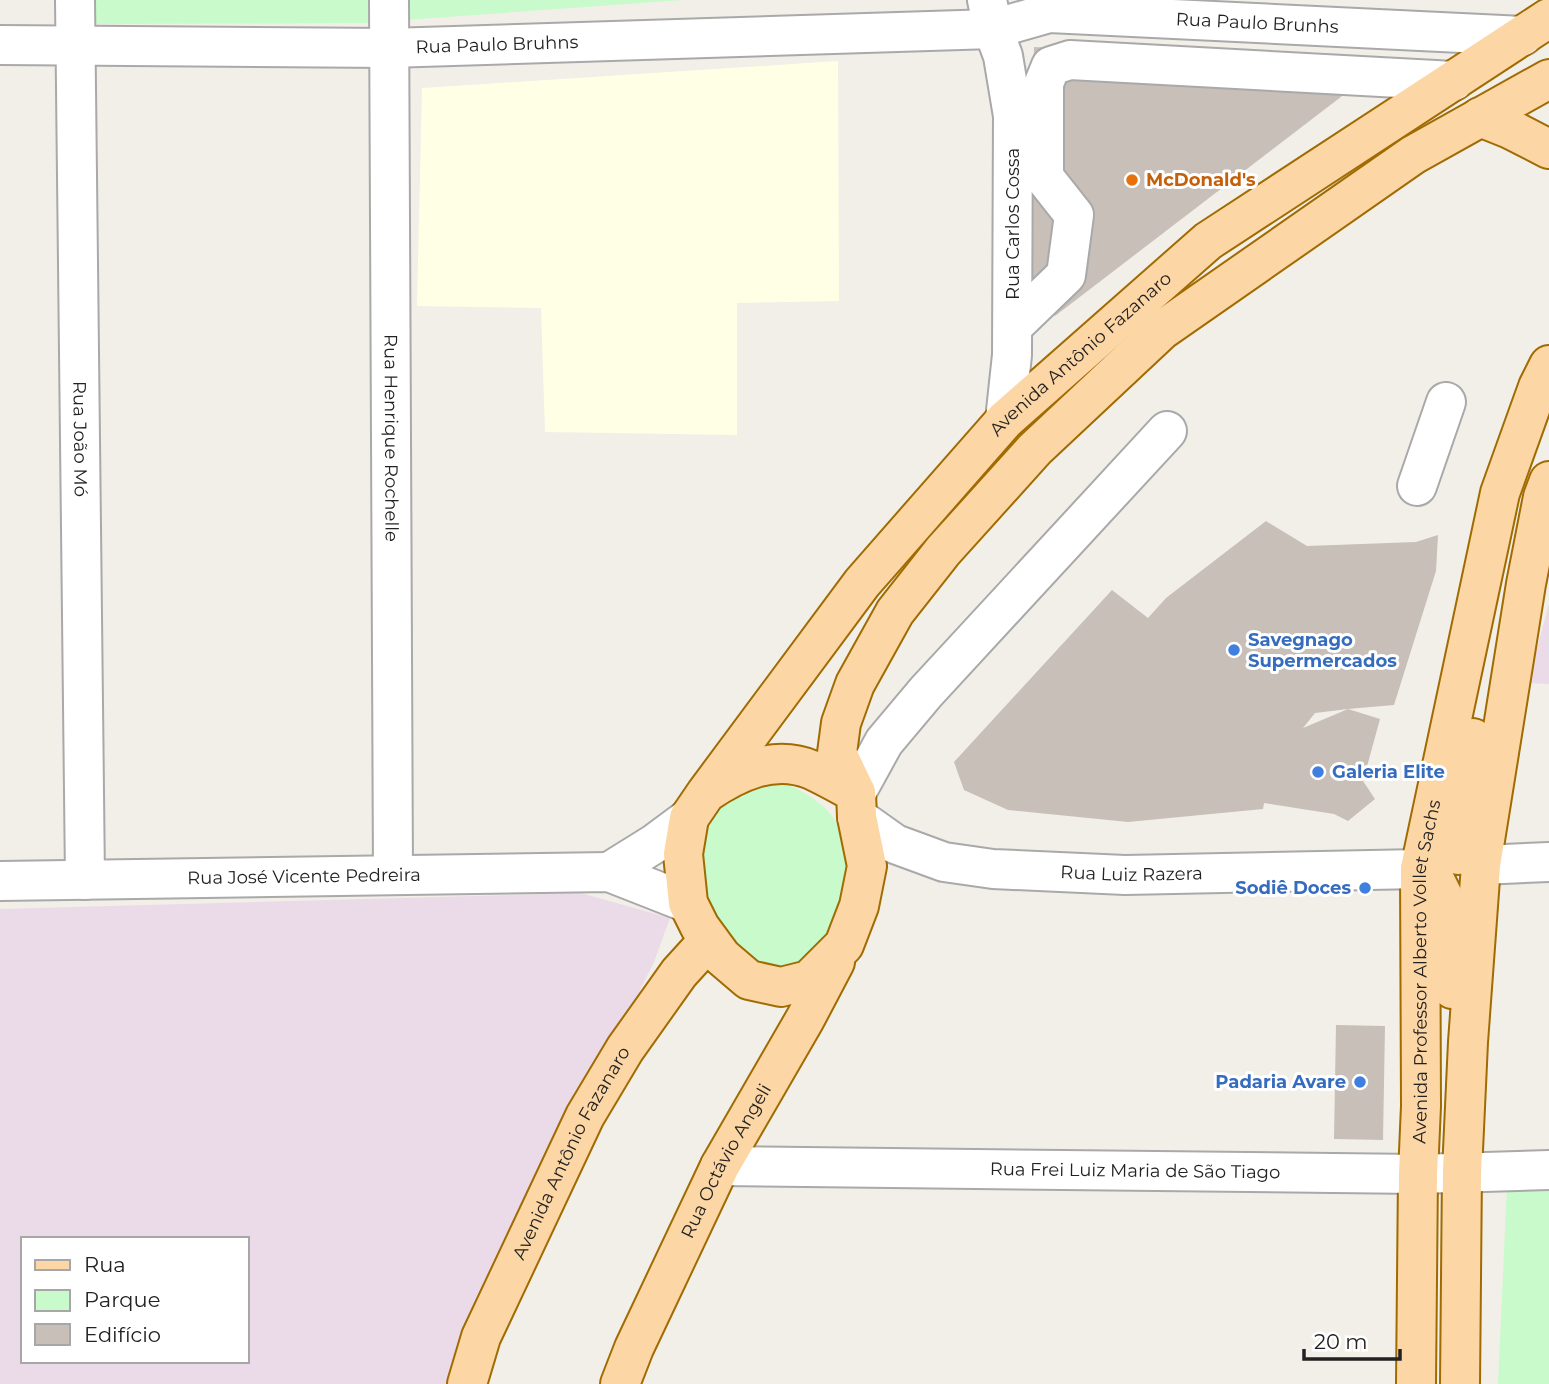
<svg xmlns="http://www.w3.org/2000/svg" width="1549" height="1384" font-family="Montserrat,sans-serif">
<style>
.industrial{fill:#ebdbe8;fill-rule:evenodd}
.education{fill:#ffffe5}
.park{fill:#c8facc}
.building{fill:#c7bfb8;fill-rule:evenodd}
.lines{fill:none;stroke-linecap:round;stroke-linejoin:round}
.minor-casing{stroke:#a9a9a9;stroke-width:42}
.major-casing{stroke:#a06b00;stroke-width:42}
.minor{stroke:#fff;stroke-width:38}
.major{stroke:#fcd6a4;stroke-width:38}
.food-dot{fill:#e8710a;stroke:#fff;stroke-width:2.5}
.shop-dot{fill:#3f7fe0;stroke:#fff;stroke-width:2.5}
.labels{text-anchor:middle;stroke-width:6;stroke-linejoin:round;paint-order:stroke}
.street-label{font-size:18px;fill:#222;stroke:#fff}
.food-label{font-size:18px;font-weight:bold;fill:#c56008;stroke:#fff;text-anchor:start}
.shop-label{font-size:18px;font-weight:bold;fill:#366cbe;stroke:#fff;text-anchor:start}
</style>
<rect width="100%" height="100%" fill="#f2efe9"/>
<g class="industrial">
<polygon points="1549,603 1549,684 1528,683"/>
<path d="M581,893L670,918L654,962L457,1359L451,1384H0V909ZM23,1239H247V1361H23Z"/>
</g>
<polygon class="education" points="838,61 839,301 737,303 737,435 545,432 541,308 417,306 422,88"/>
<g class="park">
<polygon points="86,0 372,0 372,23 86,24"/>
<polygon points="405,0 683,0 405,20"/>
<path d="M782,782C838,805 855,836 843,896C840,912 828,942 816,954C808,963 789,968 778,973L731,948L701,892L700,843L707,823L730,797L744,788Z"/>
<polygon points="1507,1184 1549,1184 1549,1384 1498,1384"/>
</g>
<g class="building">
<polygon points="1034,47 1384,64 1055,316 1031,283"/>
<path d="M1266,521L1307,546L1416,542L1438,535L1436,571L1394,705L1348,709L1380,719L1363,781L1375,799L1348,821L1334,814L1264,803L1263,809L1128,822L1008,810L964,790L954,762L1112,590L1148,618L1166,598ZM1348,709L1303,728L1315,713Z"/>
<polygon points="1336,1025 1385,1026 1383,1140 1334,1139"/>
</g>
<g class="lines">
<defs>
<g id="minor">
<path id="s1" d="M75,0L85,880"/>
<path id="s2" d="M389,0L393,875"/>
<polyline points="987,0 993,29 1003,56 1013,116 1012,355 1005,420"/>
<path id="s3" d="M0,45L389,48L993,29L1049,13L1523,36"/>
<polyline points="1013,326 1066,275 1074,215 1044,177 1044,83 1051,66 1070,60 1454,81"/>
<polyline points="1417,486 1446,402"/>
<polyline points="856,793 884,742 926,692 1167,431"/>
<path id="s4" d="M857,817L895,844L944,862L993,869L1125,875L1420,869"/>
<polyline points="1481,865 1549,862"/>
<polyline points="609,872 654,844 689,818"/>
<path id="s5" d="M0,881L609,872L688,903"/>
<path id="s6" d="M720,1166L1418,1174L1549,1170"/>
</g>
<g id="major">
<polyline points="1480,117 1510,129 1549,149"/>
<path id="s7" d="M706,793C737,772 774,754 812,770C827,777 841,785 856,793L857,817L867,866L859,906L844,945L809,980L781,987L749,980L722,957L700,927L688,903L683,854L689,818L706,793L862,583L1005,420L1208,241L1549,18"/>
<polyline points="856,793 837,753 841,723 855,684 895,612 943,551 1035,449 1162,330 1413,155 1549,79"/>
<polyline points="1458,855 1473,738"/>
<polyline points="1420,869 1435,880 1448,906 1452,989"/>
<path id="s8" d="M467,1384L481,1337L585,1116L625,1049L679,973L709,940"/>
<path id="s9" d="M620,1384L634,1348L720,1166L805,1019L835,962"/>
<path id="s10" d="M1416,1384L1418,1174L1421,1106L1420,869L1500,493L1538,387L1549,365"/>
<polyline points="1460,1384 1462,1172 1468,1042 1481,865 1526,584 1543,497 1549,481"/>
</g>
</defs>
<use href="#minor" class="minor-casing"/>
<use href="#major" class="major-casing"/>
<use href="#minor" class="minor"/>
<use href="#major" class="major"/>
</g>
<circle class="food-dot" cx="1132" cy="180" r="7"/>
<g class="shop-dot">
<circle cx="1234" cy="650" r="7"/>
<circle cx="1318" cy="772" r="7"/>
<circle cx="1365" cy="888" r="7"/>
<circle cx="1360" cy="1082" r="7"/>
</g>
<g class="labels">
<g class="street-label">
<text dy="6" stroke="none"><textPath href="#s3" startOffset="1260">Rua Paulo Brunhs</textPath></text>
<text dy="6" stroke="none"><textPath href="#s3" startOffset="497">Rua Paulo Bruhns</textPath></text>
<text transform="translate(1013 224) rotate(-90)" y="6">Rua Carlos Cossa</text>
<text dy="6" stroke="none"><textPath href="#s7" startOffset="1225">Avenida Antônio Fazanaro</textPath></text>
<text dy="6" stroke="none"><textPath href="#s2" startOffset="438">Rua Henrique Rochelle</textPath></text>
<text dy="6" stroke="none"><textPath href="#s1" startOffset="439">Rua João Mó</textPath></text>
<text dy="6" stroke="none"><textPath href="#s4" startOffset="287">Rua Luiz Razera</textPath></text>
<text dy="6" stroke="none"><textPath href="#s5" startOffset="304">Rua José Vicente Pedreira</textPath></text>
<text dy="6" stroke="none"><textPath href="#s10" startOffset="413">Avenida Professor Alberto Vollet Sachs</textPath></text>
<text dy="6" stroke="none"><textPath href="#s8" startOffset="254">Avenida Antônio Fazanaro</textPath></text>
<text dy="6" stroke="none"><textPath href="#s9" startOffset="247">Rua Octávio Angeli</textPath></text>
<text dy="6" stroke="none"><textPath href="#s6" startOffset="415">Rua Frei Luiz Maria de São Tiago</textPath></text>
</g>
<g class="food-label">
<text x="1146" y="186">McDonald's</text>
</g>
<g class="shop-label">
<text x="1248" y="646">Savegnago<tspan x="1248" dy="21">Supermercados</tspan></text>
<text x="1332" y="778">Galeria Elite</text>
<text x="1351" y="894" text-anchor="end">Sodiê Doces</text>
<text x="1346" y="1088" text-anchor="end">Padaria Avare</text>
</g>
</g>
<rect x="21" y="1237" width="228" height="126" fill="#ffffff" stroke="#a7a7a7" stroke-width="2"/>
<rect x="35" y="1260" width="35" height="10" fill="#fcd6a4" stroke="#a7a7a7" stroke-width="2"/>
<text x="84" y="1272" font-size="21" fill="#222222">Rua</text>
<rect x="35" y="1290" width="35" height="21" fill="#c8facc" stroke="#a7a7a7" stroke-width="2"/>
<text x="84" y="1307" font-size="21" fill="#222222">Parque</text>
<rect x="35" y="1324" width="35" height="21" fill="#c7bfb8" stroke="#a7a7a7" stroke-width="2"/>
<text x="84" y="1342" font-size="21" fill="#222222">Edifício</text>
<path d="M1304 1349v10h96v-10" fill="none" stroke="#222222" stroke-width="3.5"/>
<text x="1314" y="1349" font-size="21" fill="#222222" stroke="#ffffff" stroke-width="5" paint-order="stroke">20 m</text>
</svg>
